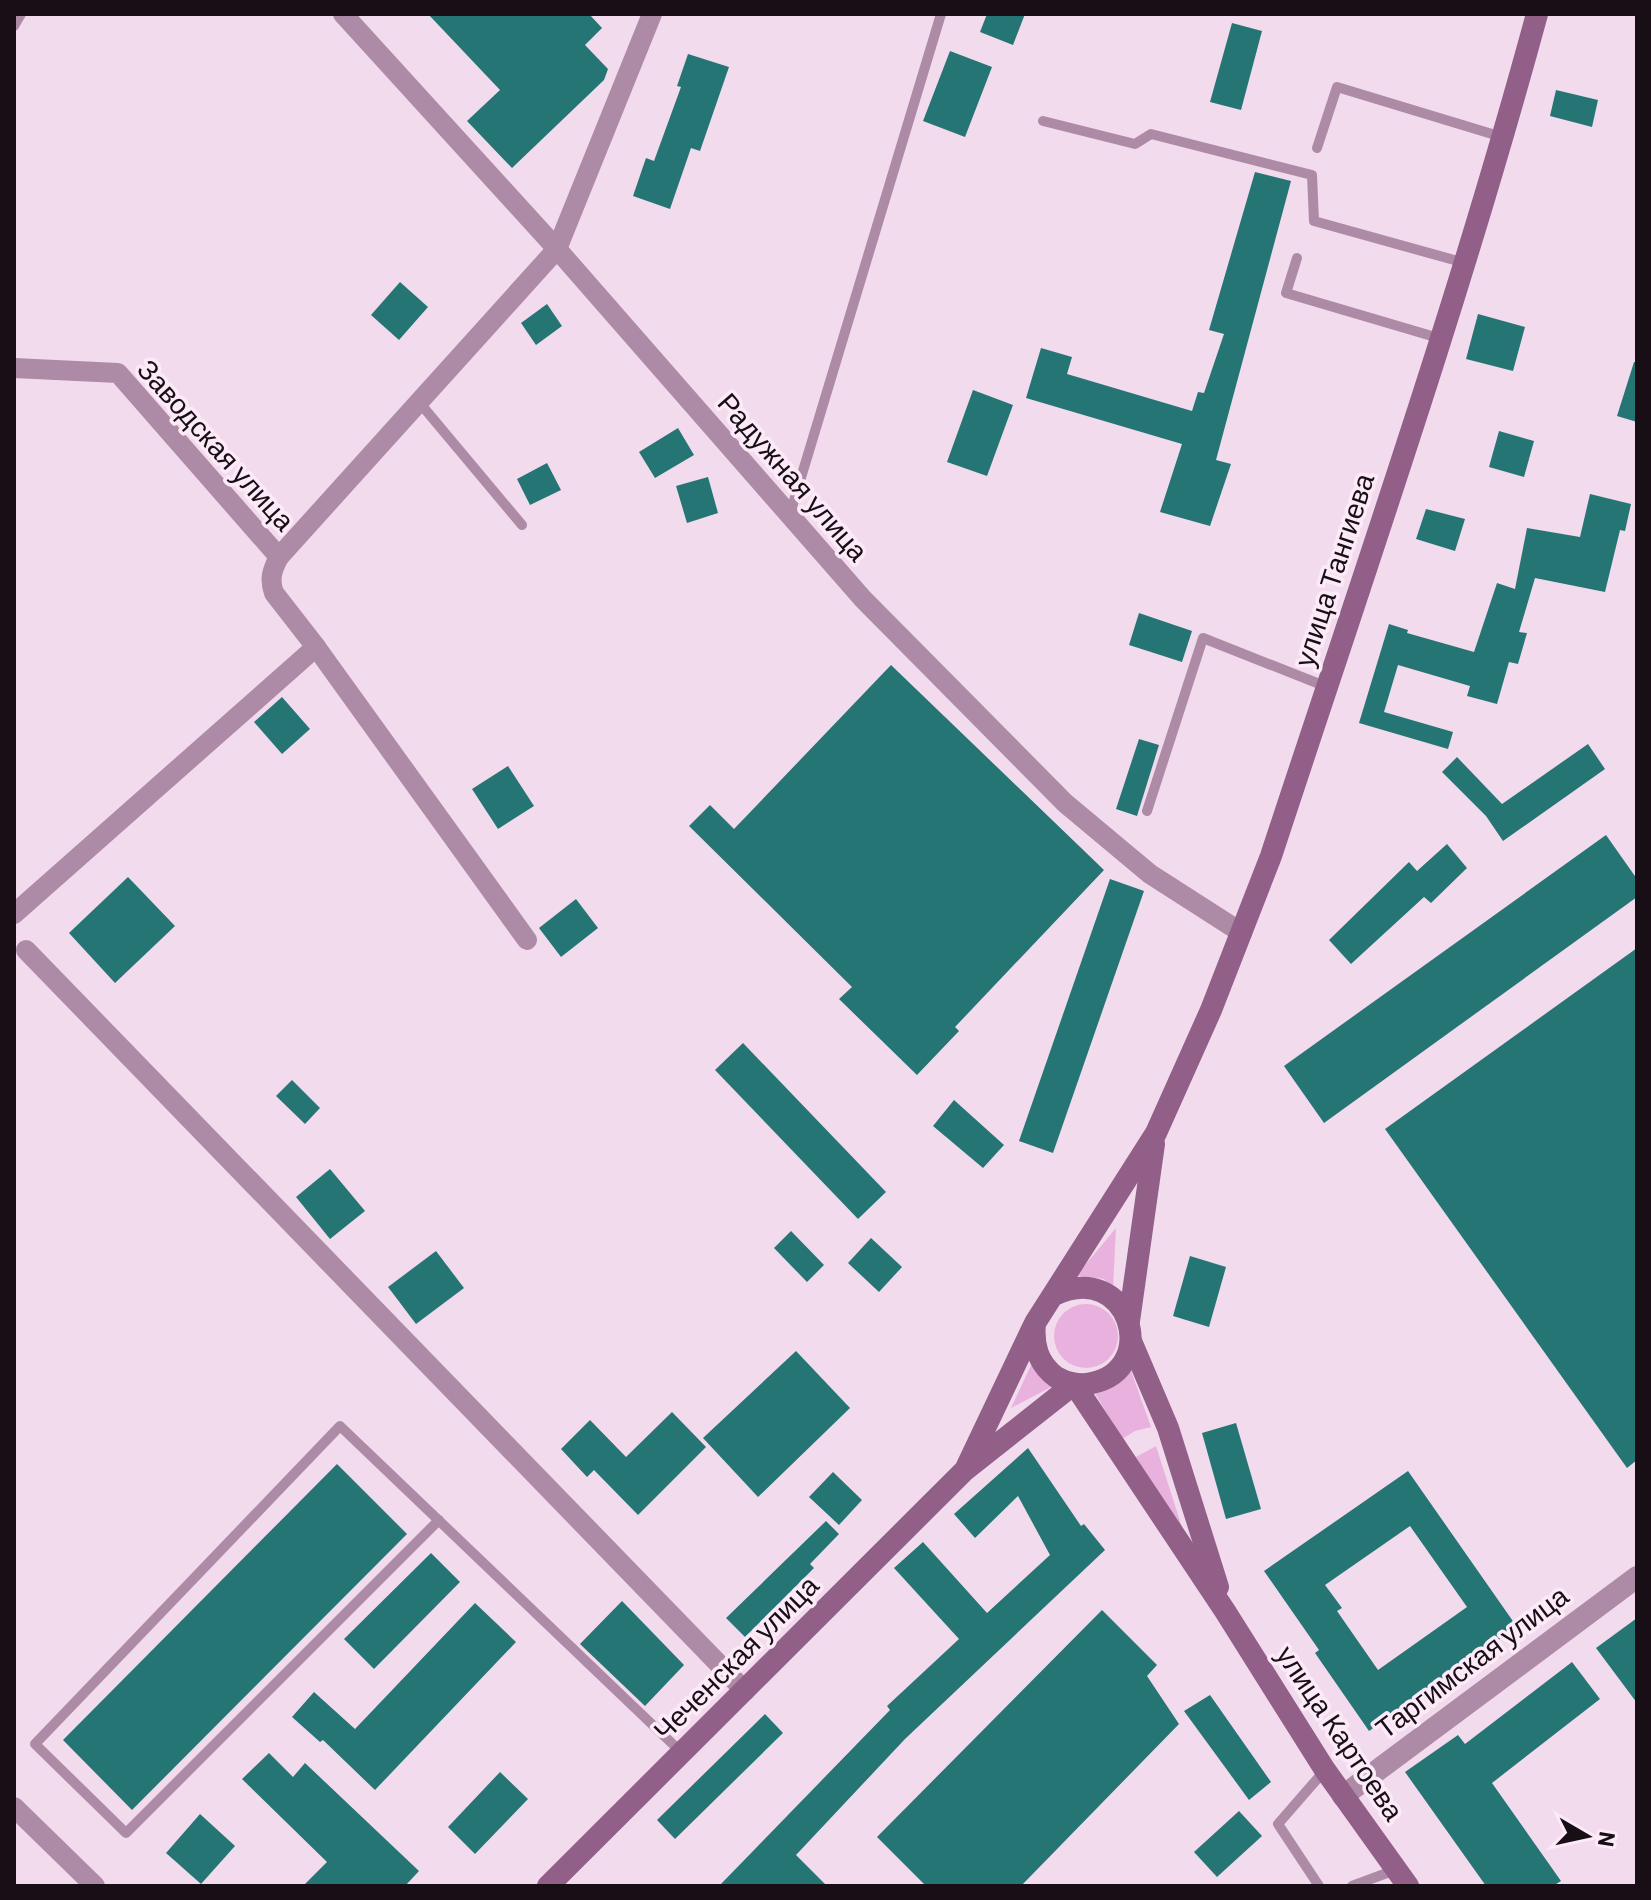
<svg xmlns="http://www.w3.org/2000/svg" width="1651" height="1900" font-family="Barlow,sans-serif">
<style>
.green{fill:#e9b2de}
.building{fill:#257575;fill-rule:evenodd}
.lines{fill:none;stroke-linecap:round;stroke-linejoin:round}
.service{stroke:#ad8ba6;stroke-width:10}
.minor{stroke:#ad8ba6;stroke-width:20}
.tertiary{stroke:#ad8ba6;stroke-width:22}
.secondary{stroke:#915f88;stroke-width:22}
.labels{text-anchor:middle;stroke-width:7;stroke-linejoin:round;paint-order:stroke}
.street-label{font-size:28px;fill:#170f15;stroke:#fdeaf9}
</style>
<rect width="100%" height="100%" fill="#f3dbee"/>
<g class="green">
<polygon points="1116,1228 1113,1289 1104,1279 1076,1276"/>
<circle cx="1086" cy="1336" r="32"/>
<polygon points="1033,1361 1055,1385 1011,1408"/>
<polygon points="1130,1368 1151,1427 1135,1431 1122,1439 1093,1390"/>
<polygon points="1156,1446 1188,1546 1136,1457"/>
</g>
<g class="building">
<polygon points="428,14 589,14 602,28 585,45 608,69 604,80 512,168 467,121 500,90"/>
<polygon points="987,14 1025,14 1013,45 980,32"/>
<polygon points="1232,23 1262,31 1241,110 1210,102"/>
<polygon points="950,51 992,67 965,137 923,121"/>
<polygon points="688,54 729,67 700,151 691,148 670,209 633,196 646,158 654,161 681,87 677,86"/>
<polygon points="1556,90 1598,100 1592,127 1550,116"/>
<polygon points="1255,172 1291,181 1216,460 1231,464 1210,526 1160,512 1182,444 1026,398 1041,348 1072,357 1067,374 1192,411 1198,392 1204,393 1224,334 1209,330"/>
<polygon points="400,282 428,307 399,340 371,315"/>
<polygon points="547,304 562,326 536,345 521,323"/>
<polygon points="1478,314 1525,327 1513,371 1466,359"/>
<polygon points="1634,362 1637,362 1637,422 1617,416"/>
<polygon points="973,390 1013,405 987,476 947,462"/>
<polygon points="678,428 694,455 655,478 639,452"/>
<polygon points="1499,431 1534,441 1524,477 1489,467"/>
<polygon points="547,463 561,490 530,505 517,479"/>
<polygon points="708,477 718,513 687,523 676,486"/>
<polygon points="1590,494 1631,504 1625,531 1620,530 1605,592 1535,578 1519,632 1527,633 1518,664 1509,662 1497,704 1467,696 1470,686 1398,665 1384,712 1453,732 1448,749 1359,723 1389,624 1408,630 1407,633 1474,652 1497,583 1515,589 1527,528 1580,537"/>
<polygon points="1426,509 1465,519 1455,551 1416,539"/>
<polygon points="1139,613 1192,631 1182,662 1129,645"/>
<polygon points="891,665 1104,870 955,1027 959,1031 917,1075 839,999 852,987 689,826 710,805 734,829"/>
<polygon points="282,697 310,729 282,754 254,722"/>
<polygon points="1139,739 1159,745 1137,816 1116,809"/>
<polygon points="1588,744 1605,769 1503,841 1486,816 1442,772 1457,757 1502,804"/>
<polygon points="508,766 534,806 498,829 472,789"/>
<polygon points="1606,835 1637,879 1637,897 1324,1123 1284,1066"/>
<polygon points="1447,844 1467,868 1431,903 1424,897 1351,964 1329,940 1409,862 1417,871"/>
<polygon points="128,877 175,926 115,983 69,933"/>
<polygon points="1110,879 1144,891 1053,1153 1019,1141"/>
<polygon points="576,899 598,928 561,957 539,928"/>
<polygon points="1637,948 1637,1460 1627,1468 1385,1129"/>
<polygon points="743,1043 886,1192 858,1219 715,1070"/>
<polygon points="292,1080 320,1108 305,1124 276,1096"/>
<polygon points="954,1100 1004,1145 983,1168 933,1126"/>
<polygon points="330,1169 365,1211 330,1239 296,1197"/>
<polygon points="791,1231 824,1265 807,1282 774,1248"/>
<polygon points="871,1238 902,1267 879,1292 848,1263"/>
<polygon points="436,1251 464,1288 416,1324 388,1287"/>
<polygon points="1190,1256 1226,1267 1209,1327 1173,1316"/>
<polygon points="796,1351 850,1408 758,1497 703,1438"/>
<polygon points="672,1412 706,1447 638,1515 594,1470 587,1477 561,1449 590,1420 626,1457"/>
<polygon points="1236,1423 1261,1509 1226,1519 1202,1433"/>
<polygon points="1028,1448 1081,1526 1084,1524 1105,1550 905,1739 796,1855 827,1886 719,1886 890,1710 887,1706 959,1639 894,1568 923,1542 987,1613 1050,1555 1018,1496 975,1538 954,1514"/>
<polygon points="337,1464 407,1534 132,1810 63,1740"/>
<path d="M1408,1471L1517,1627L1369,1731L1315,1653L1319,1650L1264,1571ZM1410,1526L1467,1607L1378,1670L1337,1611L1342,1608L1325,1585Z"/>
<polygon points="833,1472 862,1500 839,1525 809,1497"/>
<polygon points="826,1521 839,1534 810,1564 814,1568 745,1637 726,1618"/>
<polygon points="431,1553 460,1582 374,1669 344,1639"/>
<polygon points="622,1601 684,1665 645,1706 580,1644"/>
<polygon points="475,1603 516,1642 375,1790 323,1740 320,1742 292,1717 314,1692 355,1729"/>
<polygon points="1102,1610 1157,1665 1147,1676 1179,1724 1021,1886 926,1886 877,1837"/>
<polygon points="1637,1618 1637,1703 1596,1648"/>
<polygon points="1572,1662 1600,1699 1492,1783 1561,1881 1553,1886 1486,1886 1405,1772 1458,1735 1465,1744"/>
<polygon points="1210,1695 1271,1782 1249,1800 1184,1711"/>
<polygon points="765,1714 783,1733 675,1839 657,1820"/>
<polygon points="269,1753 293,1777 305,1763 419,1871 405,1886 303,1886 327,1862 242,1779"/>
<polygon points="500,1772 528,1799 475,1854 448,1827"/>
<polygon points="1239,1811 1262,1836 1217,1877 1194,1852"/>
<polygon points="200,1814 235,1846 201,1884 166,1853"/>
</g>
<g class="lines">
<g class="service">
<polyline points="14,26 21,14"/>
<polyline points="1043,121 1135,144 1151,134 1312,175 1314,221 1465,263"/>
<polyline points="1317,148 1337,87 1502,137"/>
<polyline points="1297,258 1286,293 1442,339"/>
<polyline points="419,402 522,525"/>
<polyline points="790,514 941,14"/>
<polyline points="1147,811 1203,638 1327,687"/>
<polyline points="439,1520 126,1833 35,1744 340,1426 681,1752"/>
<polyline points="1319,1886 1278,1824 1325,1770"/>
<polyline points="1352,1886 1395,1870"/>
</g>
<g class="minor">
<polyline points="343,14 557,249 863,599 1065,803 1150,874 1242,933"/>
<polyline points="14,368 118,373 279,557"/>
<polyline points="316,647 527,940"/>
<path d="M14,914L316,647L274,593C269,579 272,570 279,557L557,249L652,14"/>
<polyline points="26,950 745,1691"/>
<polyline points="14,1807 95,1886"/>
</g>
<polyline class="tertiary" points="1343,1796 1637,1577"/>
<g class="secondary">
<path d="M1054,1295C1130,1259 1161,1369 1092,1383C1080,1386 1066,1383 1056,1377C1037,1363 1033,1344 1035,1323L1156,1133L1211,1010L1271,856C1363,576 1460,298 1537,14"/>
<polyline points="1129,1321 1154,1144"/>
<polyline points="1131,1341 1168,1428 1218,1587"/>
<polyline points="967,1466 1033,1327"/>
<polyline points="548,1886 965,1470 1074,1384 1225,1611 1325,1770 1408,1886"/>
</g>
</g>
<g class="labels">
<g class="street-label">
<text transform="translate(216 445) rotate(48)" y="10">Заводская улица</text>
<text transform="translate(793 477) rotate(49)" y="10">Радужная улица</text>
<text transform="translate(1334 570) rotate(-72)" y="10">улица Тангиева</text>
<text transform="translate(736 1658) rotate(-45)" y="10">Чеченская улица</text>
<text transform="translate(1472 1662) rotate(-37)" y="10">Таргимская улица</text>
<text transform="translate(1340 1733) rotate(56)" y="10">улица Картоева</text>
</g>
</g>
<rect width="1651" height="1900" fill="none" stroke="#170f15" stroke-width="32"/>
<g transform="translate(1587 1836) rotate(99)" stroke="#fdeaf9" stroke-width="6" paint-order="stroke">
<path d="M0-6L14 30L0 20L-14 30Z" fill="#170f15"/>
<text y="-12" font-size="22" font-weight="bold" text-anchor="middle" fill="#170f15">N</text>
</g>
</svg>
